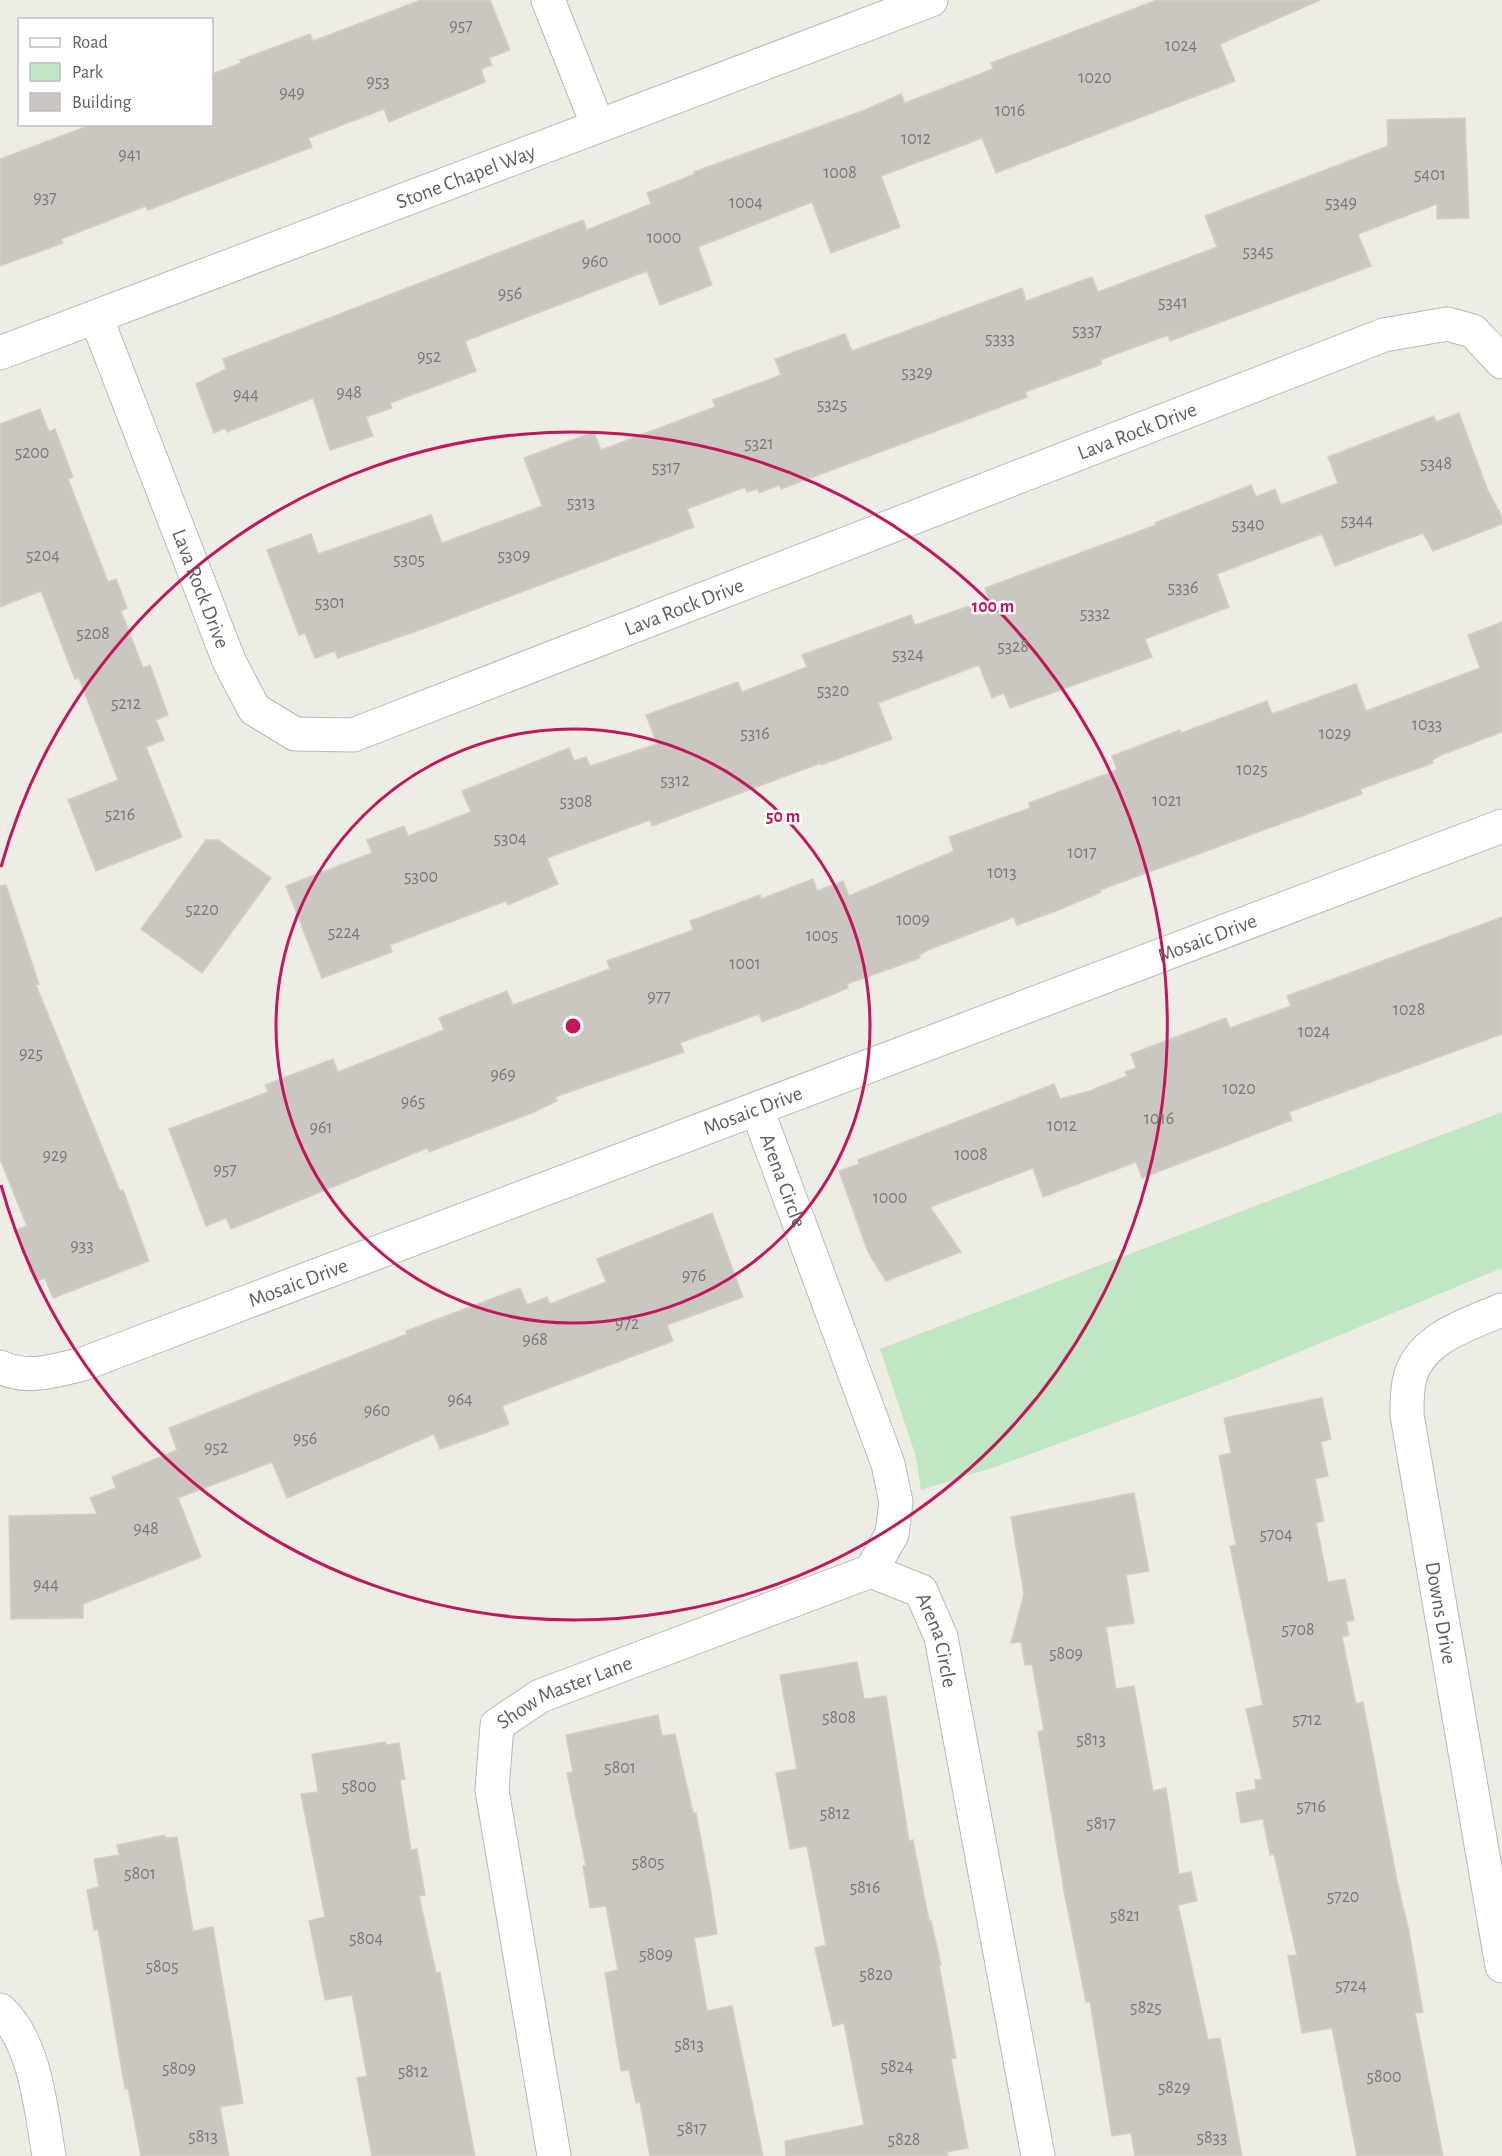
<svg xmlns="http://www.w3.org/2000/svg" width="1502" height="2156" font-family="'Alegreya Sans',sans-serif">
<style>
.green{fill:#c0e6c3}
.building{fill:#cac7c1;stroke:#d3cfc2;stroke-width:1.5}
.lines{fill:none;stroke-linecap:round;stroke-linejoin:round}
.street-casing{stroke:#b6b9be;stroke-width:35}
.street{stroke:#fff;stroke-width:33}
.ring{fill:none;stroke:#c2185b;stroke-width:3}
.labels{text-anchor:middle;stroke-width:5;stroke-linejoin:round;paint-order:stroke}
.number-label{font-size:18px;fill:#78797b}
.street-label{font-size:21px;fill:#5c5f64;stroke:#fff}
.centre{fill:#c2185b;stroke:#fff;stroke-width:3}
.ring-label{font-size:18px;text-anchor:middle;font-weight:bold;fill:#c2185b;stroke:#fff;stroke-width:5;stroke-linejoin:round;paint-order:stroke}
</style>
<rect width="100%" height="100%" fill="#eeede4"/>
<polygon class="green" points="1502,1112 1502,1268 1231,1380 995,1467 921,1490 916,1457 880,1349"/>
<g class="building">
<polygon points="421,0 490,0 510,50 489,58 492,65 481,69 485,82 389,122 384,109 308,138 312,147 148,210 146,206 61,239 63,243 0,266 0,159 93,124 212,124 212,74 241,63 240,60 310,34 313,41"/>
<polygon points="1157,0 1320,0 1220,44 1235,81 996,173 982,138 881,176 900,227 831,253 812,202 698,247 712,285 660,305 647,271 465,341 476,371 390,403 392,408 366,417 373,436 330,450 313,398 227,432 225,428 214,433 196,384 226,369 223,359 583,220 587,230 651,204 647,193 695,174 694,172 865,110 901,94 905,103 993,69 991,63"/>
<polygon points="1465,118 1469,218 1437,219 1437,204 1358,234 1371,266 1170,341 1168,335 1100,360 1102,364 1025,392 1027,397 781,489 779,485 759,493 758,489 747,492 745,487 687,509 694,527 431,626 338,658 335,651 315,658 305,633 299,635 267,550 311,534 318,554 431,515 442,543 542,506 524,458 594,432 601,450 715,407 713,400 781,375 775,359 845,334 852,351 1022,288 1026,301 1092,277 1098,292 1217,247 1205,216 1388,146 1387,120"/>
<polygon points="40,409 49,432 55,429 73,477 68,479 108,582 116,579 127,608 121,611 143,668 150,665 168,715 156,720 164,740 146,747 182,837 96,871 68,800 118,780 79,678 75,679 41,591 0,607 0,424"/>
<polygon points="1459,413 1488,491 1502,517 1502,524 1433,551 1423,533 1335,566 1322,534 1217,574 1229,607 1145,639 1152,657 1010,708 1004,693 992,698 979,665 878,703 892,739 821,765 821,763 652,826 650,820 547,858 558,884 508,905 506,901 390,945 392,952 322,978 286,886 372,853 367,840 404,826 408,836 471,812 462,791 569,748 574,761 586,757 590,766 657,744 646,715 738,682 742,692 807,667 802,655 911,615 915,625 989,599 985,588 1156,525 1155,523 1251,485 1256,497 1275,489 1281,505 1338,483 1328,457 1434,416 1436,422"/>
<polygon points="1502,622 1502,732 1441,755 1432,760 1433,763 1360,789 1362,794 1100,890 1101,892 1056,911 1017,925 1014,917 928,950 919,955 920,958 847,984 848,988 802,1007 762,1022 759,1014 680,1043 684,1052 555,1097 557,1101 534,1112 429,1152 427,1148 231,1229 226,1218 206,1226 169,1129 268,1092 265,1085 333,1059 338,1072 444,1030 439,1018 507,991 513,1005 610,969 607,961 693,930 690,921 760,895 761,899 813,879 817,891 843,881 849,896 954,851 949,837 1030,808 1029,803 1117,770 1112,756 1180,730 1181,733 1267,701 1272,714 1356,684 1366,711 1480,668 1468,635"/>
<polygon points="206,840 218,840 271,878 202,973 141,929"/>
<polygon points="6,885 39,984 36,985 120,1191 123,1190 149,1261 53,1298 45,1278 35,1282 15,1230 27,1226 0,1159 0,886"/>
<polygon points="1502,917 1502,1034 1289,1112 1292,1120 1142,1178 1136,1162 1043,1197 1033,1168 930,1207 961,1252 886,1281 868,1252 839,1171 859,1164 858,1160 1054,1084 1060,1099 1090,1091 1127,1076 1125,1072 1136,1068 1131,1054 1226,1018 1230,1028 1291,1006 1287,996"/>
<polygon points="712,1213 743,1297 667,1325 673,1341 502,1406 509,1424 440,1449 434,1434 287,1498 272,1462 178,1498 201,1557 83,1604 83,1618 11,1619 9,1516 97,1514 90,1498 116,1488 112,1477 177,1450 169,1428 407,1334 406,1331 520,1288 527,1305 547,1297 550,1304 606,1282 597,1259"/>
<polygon points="1322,1398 1331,1439 1321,1442 1328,1476 1315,1479 1324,1521 1316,1523 1328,1582 1345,1579 1354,1620 1346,1622 1349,1635 1342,1637 1356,1704 1363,1702 1397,1881 1409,1932 1423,2012 1415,2013 1443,2156 1357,2156 1332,2028 1302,2033 1288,1956 1297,1955 1274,1854 1270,1855 1263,1819 1241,1823 1236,1793 1256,1789 1255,1780 1262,1779 1246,1709 1263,1705 1230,1546 1236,1545 1219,1456 1231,1453 1224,1418"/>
<polygon points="1134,1493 1149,1571 1126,1575 1134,1623 1106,1627 1116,1689 1134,1686 1153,1791 1166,1788 1179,1874 1191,1872 1197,1901 1178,1905 1208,2040 1220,2038 1242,2156 1135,2156 1131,2133 1112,2136 1090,2002 1086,2002 1065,1896 1038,1732 1044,1730 1032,1664 1025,1665 1021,1642 1011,1643 1024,1594 1011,1517"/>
<polygon points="857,1662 864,1699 886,1696 909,1841 913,1840 929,1921 931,1921 941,1965 939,1965 956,2058 951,2059 968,2148 947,2152 948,2156 786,2156 785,2141 864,2125 844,2023 833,2026 815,1948 826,1945 807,1846 790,1849 776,1773 797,1769 780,1675"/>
<polygon points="658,1715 662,1736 675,1734 693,1813 696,1813 710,1887 717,1934 694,1938 707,2011 732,2006 763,2156 650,2156 640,2102 636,2103 629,2070 621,2071 605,1973 618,1970 606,1906 590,1908 583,1866 586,1866 567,1773 573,1772 566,1735"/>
<polygon points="385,1742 386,1745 399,1743 405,1779 400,1780 411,1850 417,1849 425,1895 419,1896 436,1973 440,1972 475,2156 372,2156 357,2078 367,2076 352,1995 325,2000 309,1921 325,1917 301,1794 318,1792 312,1754"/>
<polygon points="165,1835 166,1838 177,1837 193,1931 213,1927 243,2103 220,2107 229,2156 141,2156 128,2088 125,2089 98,1929 94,1930 87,1890 99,1887 94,1859 119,1855 117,1845"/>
</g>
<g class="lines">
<defs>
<g id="street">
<polyline points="548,0 598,126"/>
<path id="s1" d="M96,317L229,661L254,709L295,734L353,735L1384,335L1447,324L1473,331L1502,362"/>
<path id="s2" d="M0,353L931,0"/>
<path id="s3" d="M757,1109L888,1464L896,1502L892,1534L871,1571"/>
<path id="s4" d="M1502,1310C1468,1324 1417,1339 1409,1382C1407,1392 1407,1404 1407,1415L1502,1966"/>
<path id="s5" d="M0,1367C28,1380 54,1371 83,1364L1502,826"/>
<path id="s6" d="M871,1571L921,1591L941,1637L1038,2156"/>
<path d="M0,2010C36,2042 41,2111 49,2156"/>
<path id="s7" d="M554,2156L492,1790L497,1725L540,1696L871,1571"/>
</g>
</defs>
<use href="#street" class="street-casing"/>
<use href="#street" class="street"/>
</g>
<g class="ring">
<circle cx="573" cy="1026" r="297"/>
<path d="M1 867A594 594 0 1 1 1 1185"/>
</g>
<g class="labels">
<g class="number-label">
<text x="461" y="31">957</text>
<text x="1181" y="51">1024</text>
<text x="1095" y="83">1020</text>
<text x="378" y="87">953</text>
<text x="292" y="98">949</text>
<text x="1010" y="116">1016</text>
<text x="916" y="144">1012</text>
<text x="130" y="160">941</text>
<text x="840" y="178">1008</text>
<text x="1430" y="180">5401</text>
<text x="45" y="203">937</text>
<text x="746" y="208">1004</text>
<text x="1341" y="208">5349</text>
<text x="664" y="243">1000</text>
<text x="1258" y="257">5345</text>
<text x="595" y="267">960</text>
<text x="510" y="299">956</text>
<text x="1173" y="308">5341</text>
<text x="1087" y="336">5337</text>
<text x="1000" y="344">5333</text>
<text x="429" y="362">952</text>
<text x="917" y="378">5329</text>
<text x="349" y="398">948</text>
<text x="246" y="400">944</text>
<text x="832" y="410">5325</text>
<text x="759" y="449">5321</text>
<text x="32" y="458">5200</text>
<text x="1436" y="469">5348</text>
<text x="666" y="473">5317</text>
<text x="581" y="508">5313</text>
<text x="1357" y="526">5344</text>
<text x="1248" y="530">5340</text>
<text x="43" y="561">5204</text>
<text x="514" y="561">5309</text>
<text x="409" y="565">5305</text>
<text x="1183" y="593">5336</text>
<text x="330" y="608">5301</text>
<text x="1095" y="619">5332</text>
<text x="93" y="639">5208</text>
<text x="1013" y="652">5328</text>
<text x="908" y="660">5324</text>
<text x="833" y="696">5320</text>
<text x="126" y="709">5212</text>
<text x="1427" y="730">1033</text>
<text x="755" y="739">5316</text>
<text x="1335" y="739">1029</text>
<text x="1252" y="775">1025</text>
<text x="675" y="786">5312</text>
<text x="1167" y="806">1021</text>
<text x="576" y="807">5308</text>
<text x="120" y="820">5216</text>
<text x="510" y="844">5304</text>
<text x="1082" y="858">1017</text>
<text x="1002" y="878">1013</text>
<text x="421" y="882">5300</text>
<text x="202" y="915">5220</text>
<text x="913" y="925">1009</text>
<text x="344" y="938">5224</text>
<text x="822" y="941">1005</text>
<text x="745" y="969">1001</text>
<text x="659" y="1002">977</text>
<text x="1409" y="1015">1028</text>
<text x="1314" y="1037">1024</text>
<text x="31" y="1059">925</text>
<text x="503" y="1080">969</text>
<text x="1239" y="1094">1020</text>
<text x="413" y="1107">965</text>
<text x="1159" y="1124">1016</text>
<text x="1062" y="1131">1012</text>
<text x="321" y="1133">961</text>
<text x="971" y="1160">1008</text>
<text x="55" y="1161">929</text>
<text x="225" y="1175">957</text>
<text x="890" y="1203">1000</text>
<text x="82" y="1251">933</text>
<text x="694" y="1281">976</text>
<text x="627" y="1329">972</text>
<text x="535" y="1345">968</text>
<text x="460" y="1405">964</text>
<text x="377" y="1416">960</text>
<text x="305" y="1444">956</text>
<text x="216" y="1453">952</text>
<text x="146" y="1534">948</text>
<text x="1276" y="1540">5704</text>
<text x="46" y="1590">944</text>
<text x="1298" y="1635">5708</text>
<text x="1066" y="1659">5809</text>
<text x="839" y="1723">5808</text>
<text x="1307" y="1725">5712</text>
<text x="1091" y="1745">5813</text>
<text x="620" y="1773">5801</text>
<text x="359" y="1792">5800</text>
<text x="1311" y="1812">5716</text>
<text x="835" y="1819">5812</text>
<text x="1101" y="1829">5817</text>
<text x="648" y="1868">5805</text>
<text x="140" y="1879">5801</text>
<text x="865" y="1893">5816</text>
<text x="1343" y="1902">5720</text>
<text x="1125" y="1921">5821</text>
<text x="366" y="1944">5804</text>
<text x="656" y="1960">5809</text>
<text x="162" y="1972">5805</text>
<text x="876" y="1980">5820</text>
<text x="1351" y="1991">5724</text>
<text x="1146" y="2013">5825</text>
<text x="689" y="2050">5813</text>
<text x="897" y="2072">5824</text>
<text x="179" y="2074">5809</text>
<text x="413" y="2077">5812</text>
<text x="1384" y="2082">5800</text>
<text x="1174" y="2093">5829</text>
<text x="692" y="2134">5817</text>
<text x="203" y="2142">5813</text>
<text x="1212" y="2143">5833</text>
<text x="904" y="2145">5828</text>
</g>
<g class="street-label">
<text dy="7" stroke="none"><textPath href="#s2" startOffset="498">Stone Chapel Way</textPath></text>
<text dy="7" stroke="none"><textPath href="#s1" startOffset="1370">Lava Rock Drive</textPath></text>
<text dy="7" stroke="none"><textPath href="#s1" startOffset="291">Lava Rock Drive</textPath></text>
<text dy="7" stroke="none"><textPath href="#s1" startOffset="884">Lava Rock Drive</textPath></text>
<text dy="7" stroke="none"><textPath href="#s5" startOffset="1287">Mosaic Drive</textPath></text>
<text dy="7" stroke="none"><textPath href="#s5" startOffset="801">Mosaic Drive</textPath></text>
<text dy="7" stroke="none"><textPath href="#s3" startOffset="76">Arena Circle</textPath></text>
<text dy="7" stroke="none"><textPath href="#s5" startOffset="315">Mosaic Drive</textPath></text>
<text dy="7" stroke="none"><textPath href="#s4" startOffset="357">Downs Drive</textPath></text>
<text dy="7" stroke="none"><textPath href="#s6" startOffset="106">Arena Circle</textPath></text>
<text dy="7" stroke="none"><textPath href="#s7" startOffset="512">Show Master Lane</textPath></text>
</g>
</g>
<circle cx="573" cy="1026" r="9" class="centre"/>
<g class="ring-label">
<text x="993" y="612">100 m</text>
<text x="783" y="822">50 m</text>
</g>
<rect x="18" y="18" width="195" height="108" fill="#ffffff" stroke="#bebfc1" stroke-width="1.5"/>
<rect x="30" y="38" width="30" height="9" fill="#ffffff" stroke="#bebfc1" stroke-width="1.5"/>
<text x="72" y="48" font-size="18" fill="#5c5f64">Road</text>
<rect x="30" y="63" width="30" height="18" fill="#c0e6c3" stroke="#bebfc1" stroke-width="1.5"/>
<text x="72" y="78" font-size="18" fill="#5c5f64">Park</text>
<rect x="30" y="93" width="30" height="18" fill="#cac7c1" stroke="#bebfc1" stroke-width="1.5"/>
<text x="72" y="108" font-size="18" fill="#5c5f64">Building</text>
</svg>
